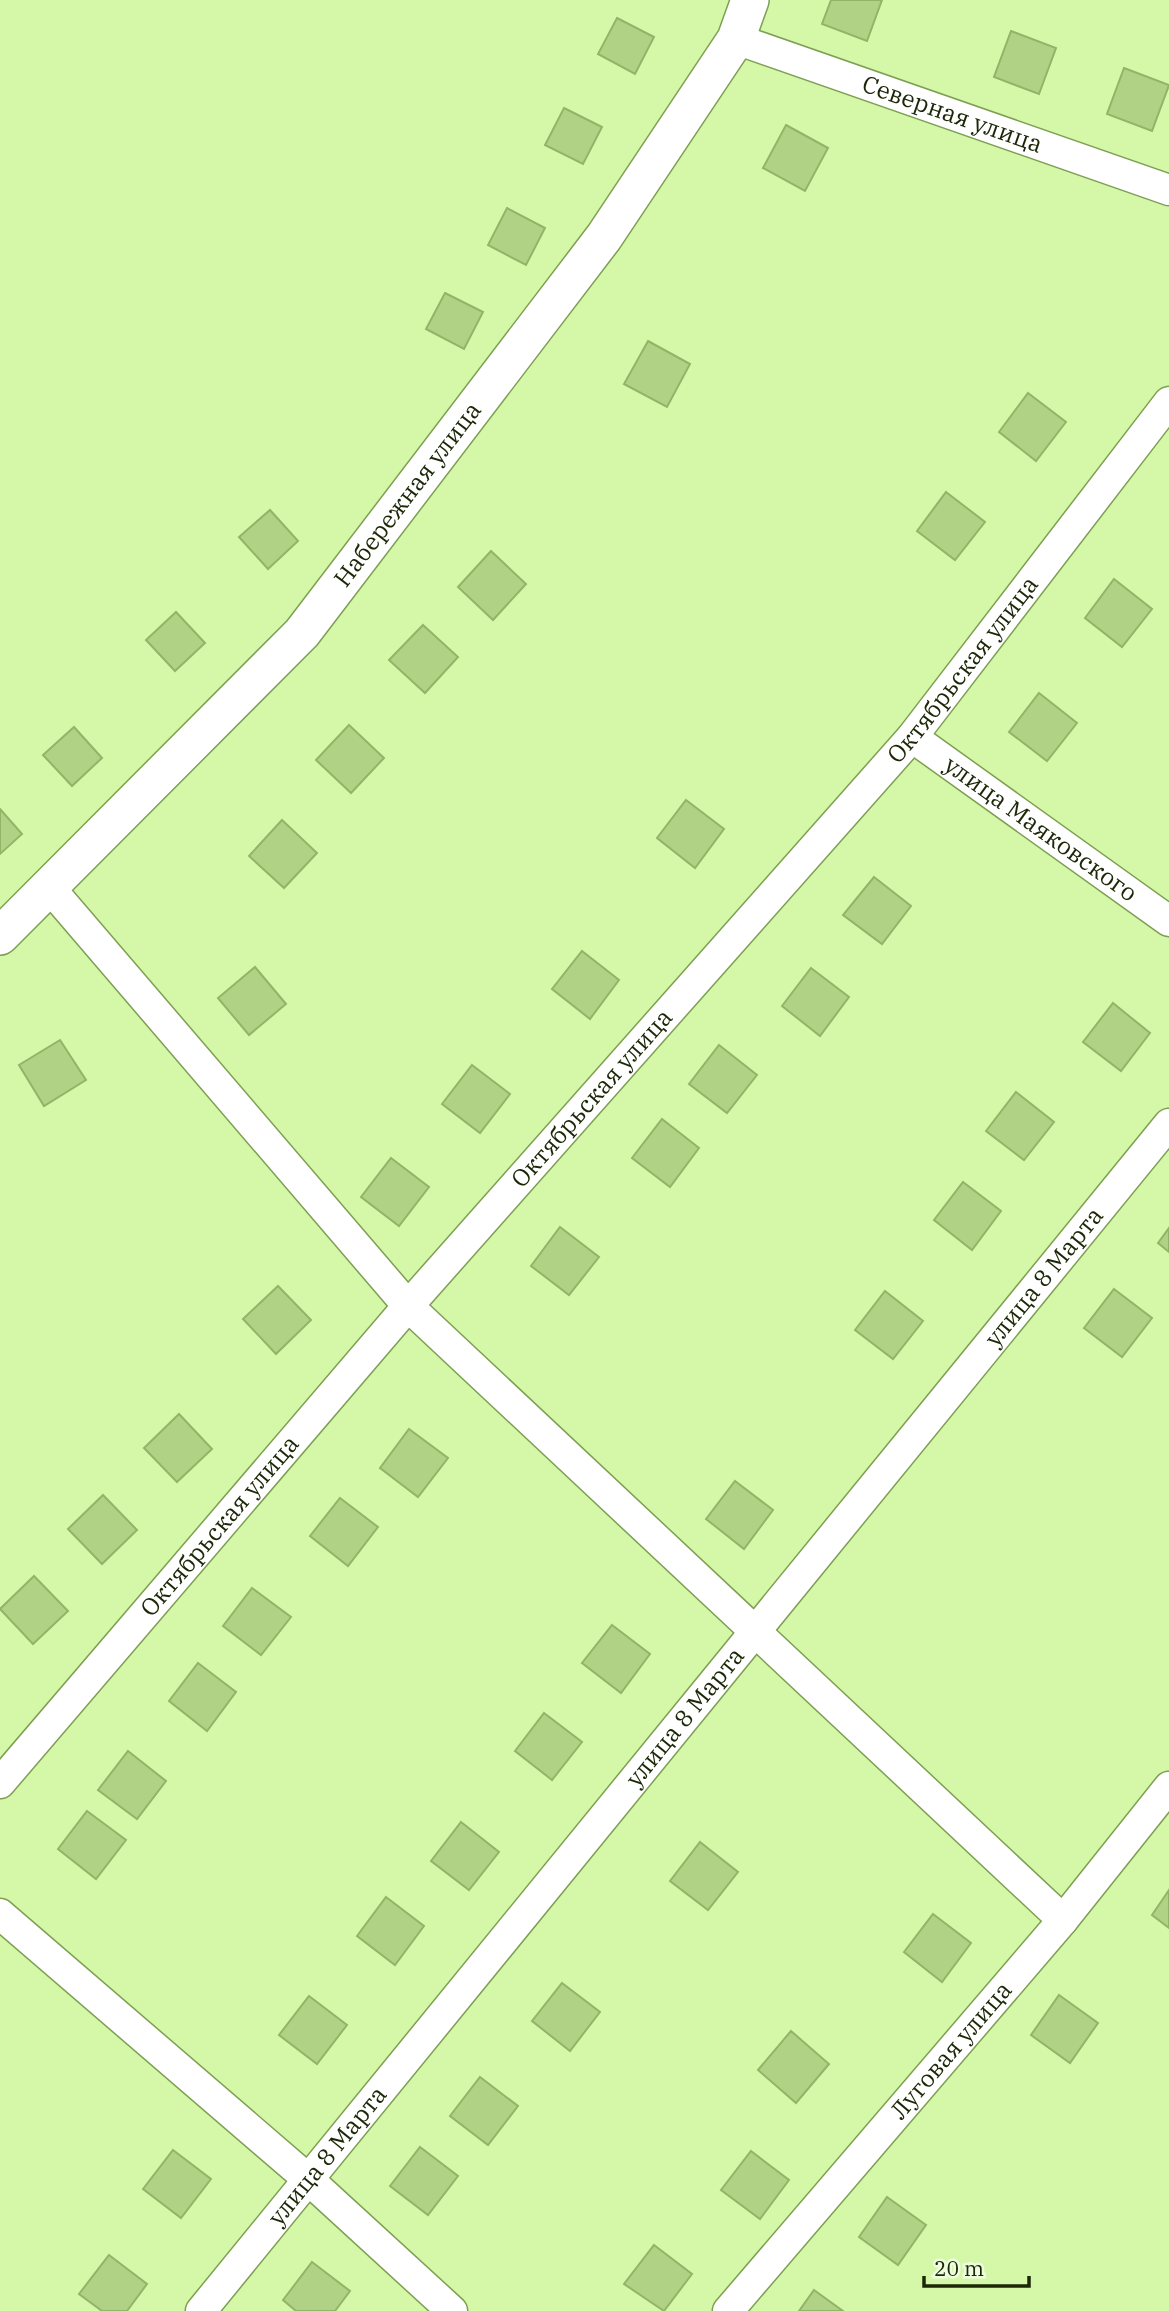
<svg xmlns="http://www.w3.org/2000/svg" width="1169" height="2311" font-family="'IBM Plex Serif',serif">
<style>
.building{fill:#b0d284;stroke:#93b468;stroke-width:2}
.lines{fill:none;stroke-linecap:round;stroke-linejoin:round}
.minor-casing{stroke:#7e9f53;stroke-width:33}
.tertiary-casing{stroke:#7e9f53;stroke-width:40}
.minor{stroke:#fff;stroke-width:30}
.tertiary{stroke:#fff;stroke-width:37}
.labels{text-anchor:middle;stroke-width:6;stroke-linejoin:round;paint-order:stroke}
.street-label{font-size:24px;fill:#1b2707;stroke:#eefdde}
</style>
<rect width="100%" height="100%" fill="#d4f8a8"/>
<g class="building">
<polygon points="831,0 882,0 867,41 822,24"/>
<polygon points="617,18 654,37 635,74 598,54"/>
<polygon points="1011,31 1056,48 1039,94 994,77"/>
<polygon points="1124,68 1169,85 1152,131 1107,114"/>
<polygon points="564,108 602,127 583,164 545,145"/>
<polygon points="786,125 828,148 805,191 763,168"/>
<polygon points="507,208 545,228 526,265 488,245"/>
<polygon points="445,293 483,312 464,349 426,329"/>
<polygon points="648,341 690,364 667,407 624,384"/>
<polygon points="1028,393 1066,422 1036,461 999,432"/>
<polygon points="946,492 985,522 955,560 917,531"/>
<polygon points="270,510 298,541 268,569 239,537"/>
<polygon points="491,551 526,584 493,620 458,587"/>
<polygon points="1114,579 1152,609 1122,647 1085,618"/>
<polygon points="176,612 205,643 175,671 146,640"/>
<polygon points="423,625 458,657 425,693 389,660"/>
<polygon points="1039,693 1077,723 1047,761 1009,732"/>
<polygon points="349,725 384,758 351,793 316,760"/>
<polygon points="74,727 102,758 72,786 43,755"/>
<polygon points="686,800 724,829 695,868 657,838"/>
<polygon points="0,809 22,834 0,854"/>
<polygon points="282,820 317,853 284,888 249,856"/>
<polygon points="874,877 911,906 882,944 843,915"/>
<polygon points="582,951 619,980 590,1019 552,989"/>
<polygon points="255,967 286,1004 249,1035 218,998"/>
<polygon points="811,968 849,997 820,1036 782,1006"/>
<polygon points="1113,1003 1150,1033 1121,1071 1083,1042"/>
<polygon points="60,1040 86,1080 44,1106 19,1065"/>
<polygon points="719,1045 757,1075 727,1113 689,1084"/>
<polygon points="472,1065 510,1094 480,1133 442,1104"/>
<polygon points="1016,1092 1054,1122 1024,1160 986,1131"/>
<polygon points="662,1119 699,1148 670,1187 632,1158"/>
<polygon points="391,1158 429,1187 399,1226 361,1197"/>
<polygon points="963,1182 1001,1211 972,1250 934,1220"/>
<polygon points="560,1227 599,1257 569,1295 531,1266"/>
<polygon points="1169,1228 1169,1252 1158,1243"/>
<polygon points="278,1286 311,1320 276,1354 243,1319"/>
<polygon points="1114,1289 1152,1318 1122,1357 1084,1328"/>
<polygon points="885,1291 923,1321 893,1359 855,1330"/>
<polygon points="179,1414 212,1449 177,1482 144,1448"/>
<polygon points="409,1429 448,1458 418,1497 380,1468"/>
<polygon points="735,1481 773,1510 744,1549 706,1519"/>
<polygon points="103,1495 137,1530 102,1564 68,1529"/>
<polygon points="340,1498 378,1527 348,1566 310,1536"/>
<polygon points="34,1576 68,1611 33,1644 0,1609"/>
<polygon points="252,1588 291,1617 261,1655 223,1626"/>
<polygon points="612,1625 650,1654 621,1693 582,1663"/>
<polygon points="198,1663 236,1692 207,1731 169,1701"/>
<polygon points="544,1713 582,1742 552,1780 515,1751"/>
<polygon points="128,1751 166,1781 137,1819 98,1790"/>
<polygon points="87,1811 126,1840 96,1879 58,1849"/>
<polygon points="461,1822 499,1852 469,1890 431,1861"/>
<polygon points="700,1842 738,1872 708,1910 670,1881"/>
<polygon points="1169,1890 1169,1928 1152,1915"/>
<polygon points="386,1897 424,1926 395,1965 357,1936"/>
<polygon points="933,1914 971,1943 942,1982 904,1952"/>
<polygon points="562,1983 600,2012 570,2051 532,2021"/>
<polygon points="1059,1995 1098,2023 1070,2063 1031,2035"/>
<polygon points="309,1996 347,2025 317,2064 279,2035"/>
<polygon points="791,2031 829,2064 796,2103 758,2070"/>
<polygon points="480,2077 518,2106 488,2145 450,2116"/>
<polygon points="420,2147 458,2176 428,2215 390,2186"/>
<polygon points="173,2150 211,2179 181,2218 143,2189"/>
<polygon points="751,2151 789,2180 760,2219 721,2190"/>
<polygon points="887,2197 926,2225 898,2265 859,2237"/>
<polygon points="654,2245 692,2274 664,2311 624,2284"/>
<polygon points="109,2255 147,2284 127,2311 102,2311 79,2294"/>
<polygon points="312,2262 350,2291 335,2311 296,2311 283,2300"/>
<polygon points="814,2290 843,2311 799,2311"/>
</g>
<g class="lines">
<defs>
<g id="minor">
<path id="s1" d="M736,39L1169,190"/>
<path id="s2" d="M912,737L1169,921"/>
<polyline points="49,887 408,1306 1063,1920"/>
<path id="s3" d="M0,1783L408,1306L912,737L1169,402"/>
<polyline points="0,1914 309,2180 452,2311"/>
<path id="s4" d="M201,2311L1169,1124"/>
<path id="s5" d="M728,2311L1063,1920L1169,1787"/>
</g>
<g id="tertiary">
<path id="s6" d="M0,936L302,633L604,237L736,39L750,0"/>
</g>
</defs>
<use href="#minor" class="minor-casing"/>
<use href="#tertiary" class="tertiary-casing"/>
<use href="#minor" class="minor"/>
<use href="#tertiary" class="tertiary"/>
</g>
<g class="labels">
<g class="street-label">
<text dy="8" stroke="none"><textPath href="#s1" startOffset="229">Северная улица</textPath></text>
<text dy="8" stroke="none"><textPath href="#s6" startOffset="602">Набережная улица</textPath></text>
<text dy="8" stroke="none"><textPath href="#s3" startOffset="1472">Октябрьская улица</textPath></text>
<text dy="8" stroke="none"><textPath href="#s2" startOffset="158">улица Маяковского</textPath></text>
<text dy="8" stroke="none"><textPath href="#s3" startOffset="905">Октябрьская улица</textPath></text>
<text dy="8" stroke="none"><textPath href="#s4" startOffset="1334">улица 8 Марта</textPath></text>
<text dy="8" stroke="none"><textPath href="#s3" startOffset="338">Октябрьская улица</textPath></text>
<text dy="8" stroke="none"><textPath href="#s4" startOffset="766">улица 8 Марта</textPath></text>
<text dy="8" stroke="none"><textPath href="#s5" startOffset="343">Луговая улица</textPath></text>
<text dy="8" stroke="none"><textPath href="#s4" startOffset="200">улица 8 Марта</textPath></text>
</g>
</g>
<path d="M924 2276v10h105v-10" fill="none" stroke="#1b2707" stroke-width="3.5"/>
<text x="934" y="2276" font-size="21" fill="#1b2707" stroke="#eefdde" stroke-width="5" paint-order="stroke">20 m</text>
</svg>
